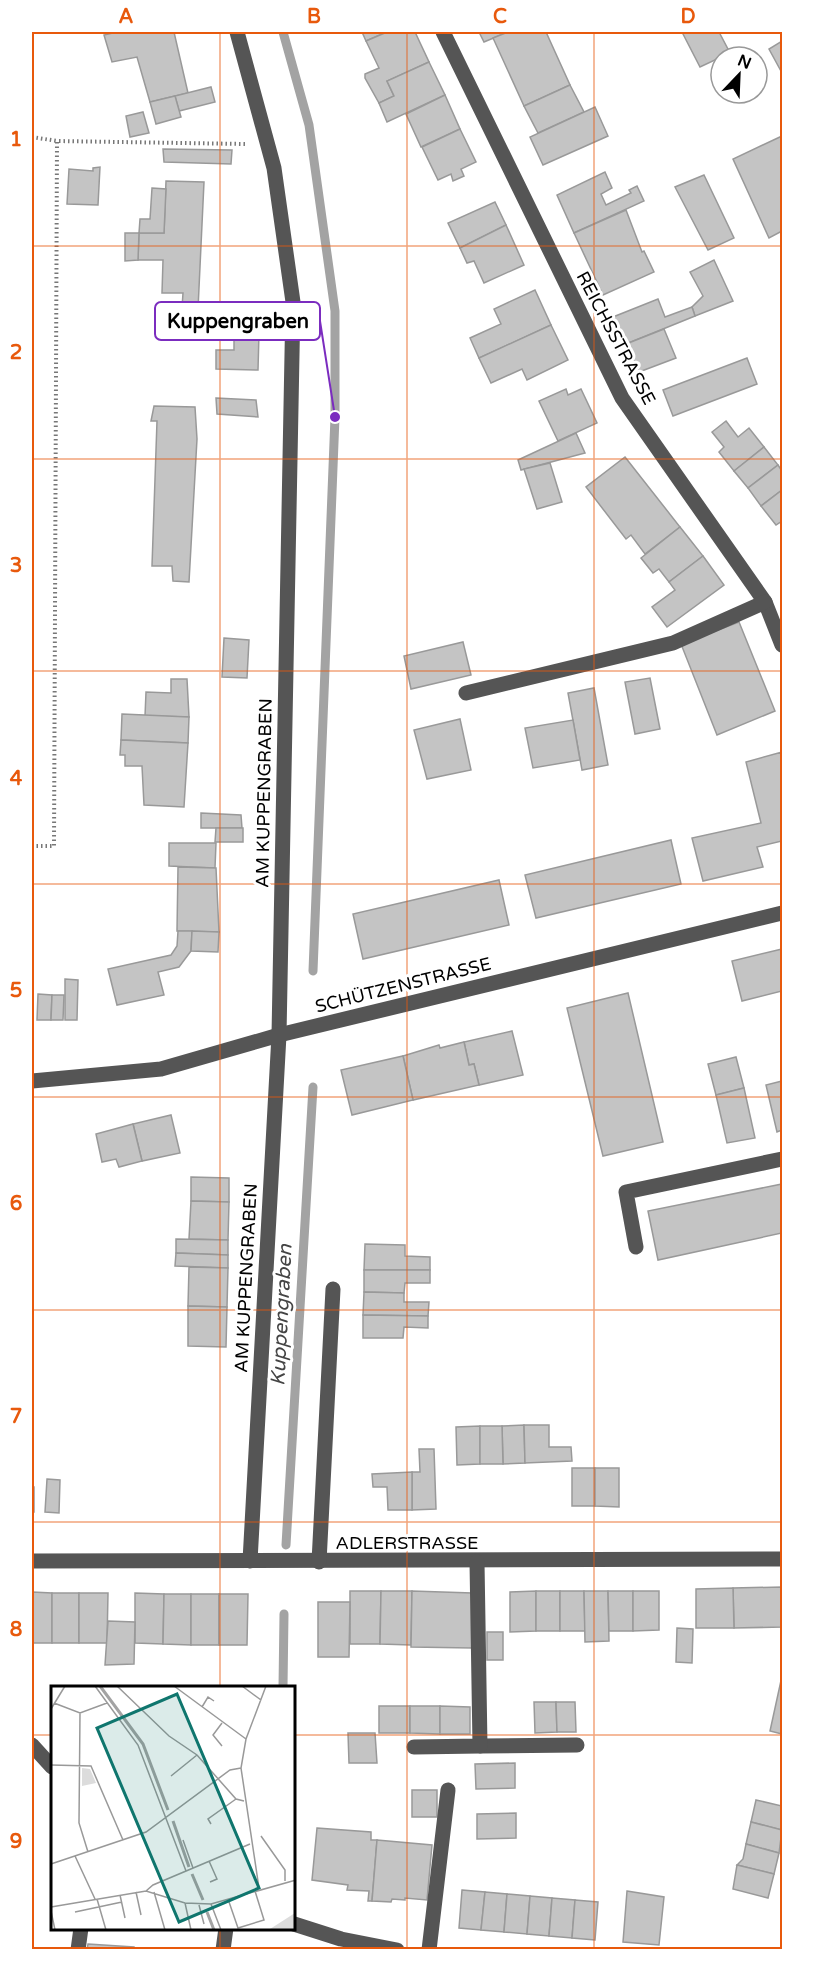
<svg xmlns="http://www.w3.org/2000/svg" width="814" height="1981" font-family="'Varela Round',sans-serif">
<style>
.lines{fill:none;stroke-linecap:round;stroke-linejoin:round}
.stream{stroke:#a3a3a3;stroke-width:9}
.building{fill:#c4c4c4;stroke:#999;stroke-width:1.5}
.path{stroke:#777;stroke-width:4;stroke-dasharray:1.5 3;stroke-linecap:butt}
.minor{stroke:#555;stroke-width:15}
.grid{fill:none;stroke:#e8590c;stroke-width:1.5;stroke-opacity:0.55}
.labels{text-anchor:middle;stroke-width:6;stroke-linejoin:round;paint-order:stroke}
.street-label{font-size:18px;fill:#000;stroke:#fff}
.water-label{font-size:20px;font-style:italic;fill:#444;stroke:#fff}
.inset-river{fill:none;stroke:#a3a3a3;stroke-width:3}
.inset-road{fill:none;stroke:#999;stroke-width:1.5}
.view{fill:#0f766e;fill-opacity:0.15;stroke:#0f766e;stroke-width:3}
.inset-edge{fill:none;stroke:#000;stroke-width:3}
.leader{fill:none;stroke:#7b2cbf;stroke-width:2}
.callout-dot{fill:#7b2cbf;stroke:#fff;stroke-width:2}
.callout{fill:#fff;stroke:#7b2cbf;stroke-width:2}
.callout-label{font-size:20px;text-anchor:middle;font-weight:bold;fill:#000}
.neatline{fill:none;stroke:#e8590c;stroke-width:2}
.grid-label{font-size:20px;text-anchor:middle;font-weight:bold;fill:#e8590c}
</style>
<rect width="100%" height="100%" fill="#fff"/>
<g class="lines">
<g class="stream">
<polyline points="283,32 309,125 335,311 335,417 313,971"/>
<polyline points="286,1545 313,1087"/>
<polyline points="283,1687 284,1614"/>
</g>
</g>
<g class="building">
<polygon points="117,32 174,32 188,93 150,102 137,57 112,62 104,35"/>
<polygon points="362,32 387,32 366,41"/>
<polygon points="387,32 415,32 429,62 387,81 394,96 379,103 365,78 365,74 379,68 366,41"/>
<polygon points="479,32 508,32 484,42"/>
<polygon points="508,32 546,32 570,85 524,106 493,38"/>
<polygon points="682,32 719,32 730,53 700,67"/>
<polygon points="782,41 782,73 769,49"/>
<polygon points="429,62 445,95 387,122 379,103 394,96 387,81"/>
<polygon points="570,85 584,112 538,133 524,106"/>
<polygon points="211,87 215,102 179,111 175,96"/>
<polygon points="445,95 460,129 421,147 406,114"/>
<polygon points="175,96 181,117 156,124 150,102"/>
<polygon points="595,107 608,136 543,165 530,137"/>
<polygon points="143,112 149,133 130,137 126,116"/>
<polygon points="460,129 476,162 461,169 464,176 453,181 451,174 438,180 422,147"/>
<polygon points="782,136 782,231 769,238 733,159"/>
<polygon points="163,149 232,150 231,164 164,162"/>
<polygon points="100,167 98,205 67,204 69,169 93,171 93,168"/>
<polygon points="605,172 612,188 601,194 606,205 631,193 629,190 637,186 644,201 574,233 557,195"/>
<polygon points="704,175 734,238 708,250 675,187"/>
<polygon points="166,181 204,182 198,309 182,308 183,293 162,293 163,260 138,260 139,233 164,233"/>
<polygon points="152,188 166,189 164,233 139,233 140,219 150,219"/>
<polygon points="495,202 506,225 460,248 448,223"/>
<polygon points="626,210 642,252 644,251 654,272 603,295 574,233"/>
<polygon points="506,225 524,265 484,283 474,261 467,263 460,248"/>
<polygon points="125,233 139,233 138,260 125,261"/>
<polygon points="714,260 733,301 695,316 692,307 703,296 690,272"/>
<polygon points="535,290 551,325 479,358 470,338 501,324 494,309"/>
<polygon points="658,299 665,317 692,307 695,316 626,344 613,317"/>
<polygon points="551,325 568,360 527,380 522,369 491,383 479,358"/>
<polygon points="664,329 676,358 639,372 626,344"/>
<polygon points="234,331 259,333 258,370 216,369 216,350 234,350"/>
<polygon points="747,358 757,384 673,416 663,390"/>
<polygon points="566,389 568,395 581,389 597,423 558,441 539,401"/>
<polygon points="216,398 256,400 258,417 217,414"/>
<polygon points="154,406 195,407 197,439 189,582 173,581 172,566 152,566 157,421 151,421"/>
<polygon points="726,421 738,437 749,428 764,447 734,471 719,452 724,447 712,432"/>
<polygon points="576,433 585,453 521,470 518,460"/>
<polygon points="764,447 778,465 748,488 734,471"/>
<polygon points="625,457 680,527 645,554 631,535 626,539 586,487"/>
<polygon points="550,463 562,502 537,509 524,469"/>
<polygon points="778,465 782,471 782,490 761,506 748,488"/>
<polygon points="782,490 782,521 776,525 761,506"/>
<polygon points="680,527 703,556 669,582 659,569 653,573 641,558"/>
<polygon points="703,556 724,585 667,627 652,607 675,590 669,582"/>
<polygon points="739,622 775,711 717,735 681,644"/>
<polygon points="224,638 249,640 247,678 222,677"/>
<polygon points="463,642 471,675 411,689 404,656"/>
<polygon points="650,678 660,729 635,734 625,682"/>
<polygon points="171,679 187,679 189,717 145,716 146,692 171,693"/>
<polygon points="594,688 608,765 582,770 568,693"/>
<polygon points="122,714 189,717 188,743 121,740"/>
<polygon points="460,719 471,770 427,779 414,730"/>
<polygon points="573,720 580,760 533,768 525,728"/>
<polygon points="121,740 188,743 184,807 144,805 142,766 125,766 125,755 120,755"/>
<polygon points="782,752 782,841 757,847 763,867 703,881 692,838 761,823 746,762"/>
<polygon points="201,813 241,815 242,828 201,828"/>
<polygon points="216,828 243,828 243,842 215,842"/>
<polygon points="671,840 681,884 536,918 525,875"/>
<polygon points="169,843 216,843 215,868 169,866"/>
<polygon points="178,867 216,868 219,932 177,931"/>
<polygon points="499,880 509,925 363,959 353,914"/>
<polygon points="178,931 192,931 191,951 179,967 158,972 164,995 117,1005 108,969 171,955 177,946"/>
<polygon points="192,931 219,932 218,952 191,951"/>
<polygon points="782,949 782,991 742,1001 732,961"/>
<polygon points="65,979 78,980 77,1020 65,1020"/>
<polygon points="628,993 663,1142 603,1156 567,1008"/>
<polygon points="38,994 52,995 51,1020 37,1020"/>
<polygon points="52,995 64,995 63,1020 51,1020"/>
<polygon points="512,1031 523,1075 479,1085 474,1064 469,1065 464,1042"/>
<polygon points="464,1042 469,1065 474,1064 479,1085 413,1100 403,1056 439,1045 440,1048"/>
<polygon points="403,1056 413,1100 352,1115 341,1070"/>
<polygon points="736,1057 744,1088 716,1095 708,1064"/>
<polygon points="782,1081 782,1130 777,1132 766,1085"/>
<polygon points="744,1088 755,1138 727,1143 716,1095"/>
<polygon points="171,1115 180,1153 142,1161 133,1124"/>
<polygon points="133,1124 142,1161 119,1167 116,1159 102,1162 96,1134"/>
<polygon points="191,1177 229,1178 229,1202 191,1201"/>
<polygon points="782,1184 782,1233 658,1260 648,1211"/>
<polygon points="191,1201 229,1202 228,1240 189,1239"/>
<polygon points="176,1239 228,1240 228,1255 176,1253"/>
<polygon points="365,1244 405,1245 405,1256 430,1257 430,1270 364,1270"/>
<polygon points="176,1253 228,1255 228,1268 175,1266"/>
<polygon points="189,1267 228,1268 227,1307 188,1306"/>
<polygon points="364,1270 430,1270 430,1283 405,1283 404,1293 364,1292"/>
<polygon points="364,1292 404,1293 404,1302 429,1302 428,1316 363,1315"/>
<polygon points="188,1306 227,1307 226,1347 188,1346"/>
<polygon points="363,1315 428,1316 428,1328 404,1327 403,1338 363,1338"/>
<polygon points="524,1425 525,1463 503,1464 502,1426"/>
<polygon points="524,1425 549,1425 549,1447 571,1447 572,1461 525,1463"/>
<polygon points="480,1426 480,1464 457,1465 456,1427"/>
<polygon points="480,1426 502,1426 503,1464 480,1464"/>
<polygon points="419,1449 434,1449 436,1509 412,1510 412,1472 420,1472"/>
<rect x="572" y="1468" width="23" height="38"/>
<polygon points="595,1468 619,1468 619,1507 595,1506"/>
<polygon points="412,1472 412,1510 388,1510 387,1487 373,1487 372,1474"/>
<polygon points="47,1479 60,1480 59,1513 45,1512"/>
<rect x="32" y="1487" width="2" height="25"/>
<polygon points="782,1587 782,1627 734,1628 733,1588"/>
<polygon points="733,1588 734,1628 696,1628 696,1589"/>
<polygon points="350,1591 381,1591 380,1644 350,1644"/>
<polygon points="381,1591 412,1591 411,1645 380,1644"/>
<polygon points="412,1591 472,1593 472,1648 411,1647"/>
<polygon points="536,1591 536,1631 510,1632 510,1592"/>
<rect x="536" y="1591" width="24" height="40"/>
<polygon points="560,1591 584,1591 585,1631 560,1631"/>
<polygon points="584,1591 608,1591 609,1641 585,1642"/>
<polygon points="608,1591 633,1591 633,1631 609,1631"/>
<polygon points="633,1591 659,1591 659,1630 633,1631"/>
<polygon points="32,1592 52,1593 52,1643 32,1643"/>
<rect x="52" y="1593" width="27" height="50"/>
<polygon points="79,1593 108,1593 107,1643 79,1643"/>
<polygon points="135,1593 164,1594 163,1644 135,1643"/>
<polygon points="164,1594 191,1594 191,1645 163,1644"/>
<rect x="191" y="1594" width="28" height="51"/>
<polygon points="219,1594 248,1594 247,1645 219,1645"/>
<polygon points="318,1602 350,1602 349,1657 318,1657"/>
<polygon points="108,1621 135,1622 134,1664 105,1665"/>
<polygon points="677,1628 693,1629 692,1663 676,1662"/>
<rect x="487" y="1632" width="16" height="28"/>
<polygon points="782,1676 782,1734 770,1731"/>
<polygon points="534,1702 556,1702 557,1732 535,1733"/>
<polygon points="556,1702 575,1702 576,1732 557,1732"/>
<rect x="379" y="1706" width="31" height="27"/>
<polygon points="410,1706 440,1706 440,1734 410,1733"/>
<polygon points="440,1706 470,1707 470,1734 440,1734"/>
<polygon points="348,1733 375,1733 377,1763 349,1763"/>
<polygon points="515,1763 515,1788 476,1789 475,1764"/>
<rect x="412" y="1790" width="25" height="27"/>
<polygon points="756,1800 782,1806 782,1830 751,1822"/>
<polygon points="516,1813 516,1838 477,1839 477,1814"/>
<polygon points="751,1822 782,1830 779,1853 746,1844"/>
<polygon points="317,1828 371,1832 371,1840 377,1840 372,1901 368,1901 369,1891 347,1890 348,1885 312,1880"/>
<polygon points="377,1840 432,1845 427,1900 405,1898 405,1900 392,1899 391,1902 372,1901"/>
<polygon points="746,1844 779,1853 774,1874 737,1865 743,1859"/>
<polygon points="737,1865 774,1874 768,1898 733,1889"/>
<polygon points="462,1890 485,1892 481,1930 459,1928"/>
<polygon points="627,1891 664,1897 659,1945 623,1942"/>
<polygon points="485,1892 507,1894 504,1932 481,1930"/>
<polygon points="507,1894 530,1896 527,1934 504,1932"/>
<polygon points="530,1896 552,1898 549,1936 527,1934"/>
<polygon points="552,1898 575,1900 572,1938 549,1936"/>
<polygon points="575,1900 598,1902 595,1940 572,1938"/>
<polygon points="88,1944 134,1947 134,1950 87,1950"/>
</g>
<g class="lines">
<g class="path">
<polyline points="32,137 57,141"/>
<polyline points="32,846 54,846 57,141 246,144"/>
</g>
<g class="minor">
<polyline points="237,32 274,168 293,302 279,1035 250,1561"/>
<polyline points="443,32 622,398 765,602 782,645"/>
<polyline points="466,693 673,643 765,602"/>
<polyline points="32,1081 161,1069 279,1035 782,913"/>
<polyline points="636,1247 626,1192 782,1159"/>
<polyline points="32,1561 782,1559"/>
<polyline points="319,1562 333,1289"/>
<polyline points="32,1745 52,1767"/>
<polyline points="480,1746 577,1745"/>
<polyline points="414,1747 480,1746 477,1562"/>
<polyline points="294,1924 341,1939 397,1950"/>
<polyline points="78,1950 81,1928"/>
<polyline points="223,1950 226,1928"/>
<polyline points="429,1950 448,1790"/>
</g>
</g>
<path class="grid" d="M220,32V1687M407,32V1950M594,32V1950M32,246H782M32,459H782M32,671H782M32,884H782M32,1097H782M32,1310H782M32,1522H782M32,1735H52M294,1735H782M220,1928V1950"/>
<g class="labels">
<g class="street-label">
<text transform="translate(616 338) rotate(62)" y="6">REICHSSTRASSE</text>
<text transform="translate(264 793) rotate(-89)" y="6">AM KUPPENGRABEN</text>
<text transform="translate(403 985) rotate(-14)" y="6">SCHÜTZENSTRASSE</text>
<text transform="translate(246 1278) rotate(-87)" y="6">AM KUPPENGRABEN</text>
<text x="407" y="1549">ADLERSTRASSE</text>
</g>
<g class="water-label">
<text transform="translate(281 1315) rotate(-87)" y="7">Kuppengraben</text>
</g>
</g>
<g transform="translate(51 1686)">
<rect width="244" height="244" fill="#fff"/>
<path d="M31,82L39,83L45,97L31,100ZM244,227V244H216L219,243Z" fill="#dcdcdc"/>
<path class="inset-river" d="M49,0L92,58L117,124M122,135L138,181M141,188L152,214M156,226L163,244"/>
<path class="inset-road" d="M44,0L87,59L135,185M66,0L118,50L146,69L185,113L193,115M123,0L195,53M191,0L210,14M3,17L29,27L56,17M151,21L157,11L163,15M0,23L14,0M29,27L28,137L37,166M171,60L162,49L171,37M0,79L40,80L72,154M120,90L146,69M160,138L157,133L185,113M210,150L234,184V195M132,154L142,182M24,170L44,213M158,175L166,193L159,196M0,178L95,146L179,84L190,82M208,202L190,82L195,53L215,0M95,205L102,199L199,158M85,206L90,229M103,206L114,244M69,209L74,232M46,213L55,244M177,213L187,242L213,234L204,205M134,217L140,244M160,218L170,244M148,219L153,238M0,221L95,205L134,217L160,218L245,194M0,225L4,244M24,226L71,216"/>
<path class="view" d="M126,8L208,202L128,236L46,42Z"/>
<rect width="244" height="244" class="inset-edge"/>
</g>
<path class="leader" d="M335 417L320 321"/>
<circle class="callout-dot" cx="335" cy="417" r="6"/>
<rect class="callout" x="155" y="302" width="165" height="38" rx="6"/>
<g class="callout-label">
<text x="238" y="328">Kuppengraben</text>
</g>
<rect width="814" height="1981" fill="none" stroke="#ffffff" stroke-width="66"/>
<g transform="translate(739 75) rotate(23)"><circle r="28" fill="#ffffff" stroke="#999999" stroke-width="1.5"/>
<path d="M0-4.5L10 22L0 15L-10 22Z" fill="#000000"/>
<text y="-9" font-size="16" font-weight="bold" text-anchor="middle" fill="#000000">N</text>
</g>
<rect x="33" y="33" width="748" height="1915" class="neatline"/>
<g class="grid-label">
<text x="126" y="23">A</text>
<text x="314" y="23">B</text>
<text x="500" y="23">C</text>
<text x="688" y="23">D</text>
<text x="16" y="146">1</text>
<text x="16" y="359">2</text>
<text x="16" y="572">3</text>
<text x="16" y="785">4</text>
<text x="16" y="997">5</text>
<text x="16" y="1210">6</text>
<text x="16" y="1423">7</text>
<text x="16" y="1636">8</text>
<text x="16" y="1848">9</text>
</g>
</svg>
